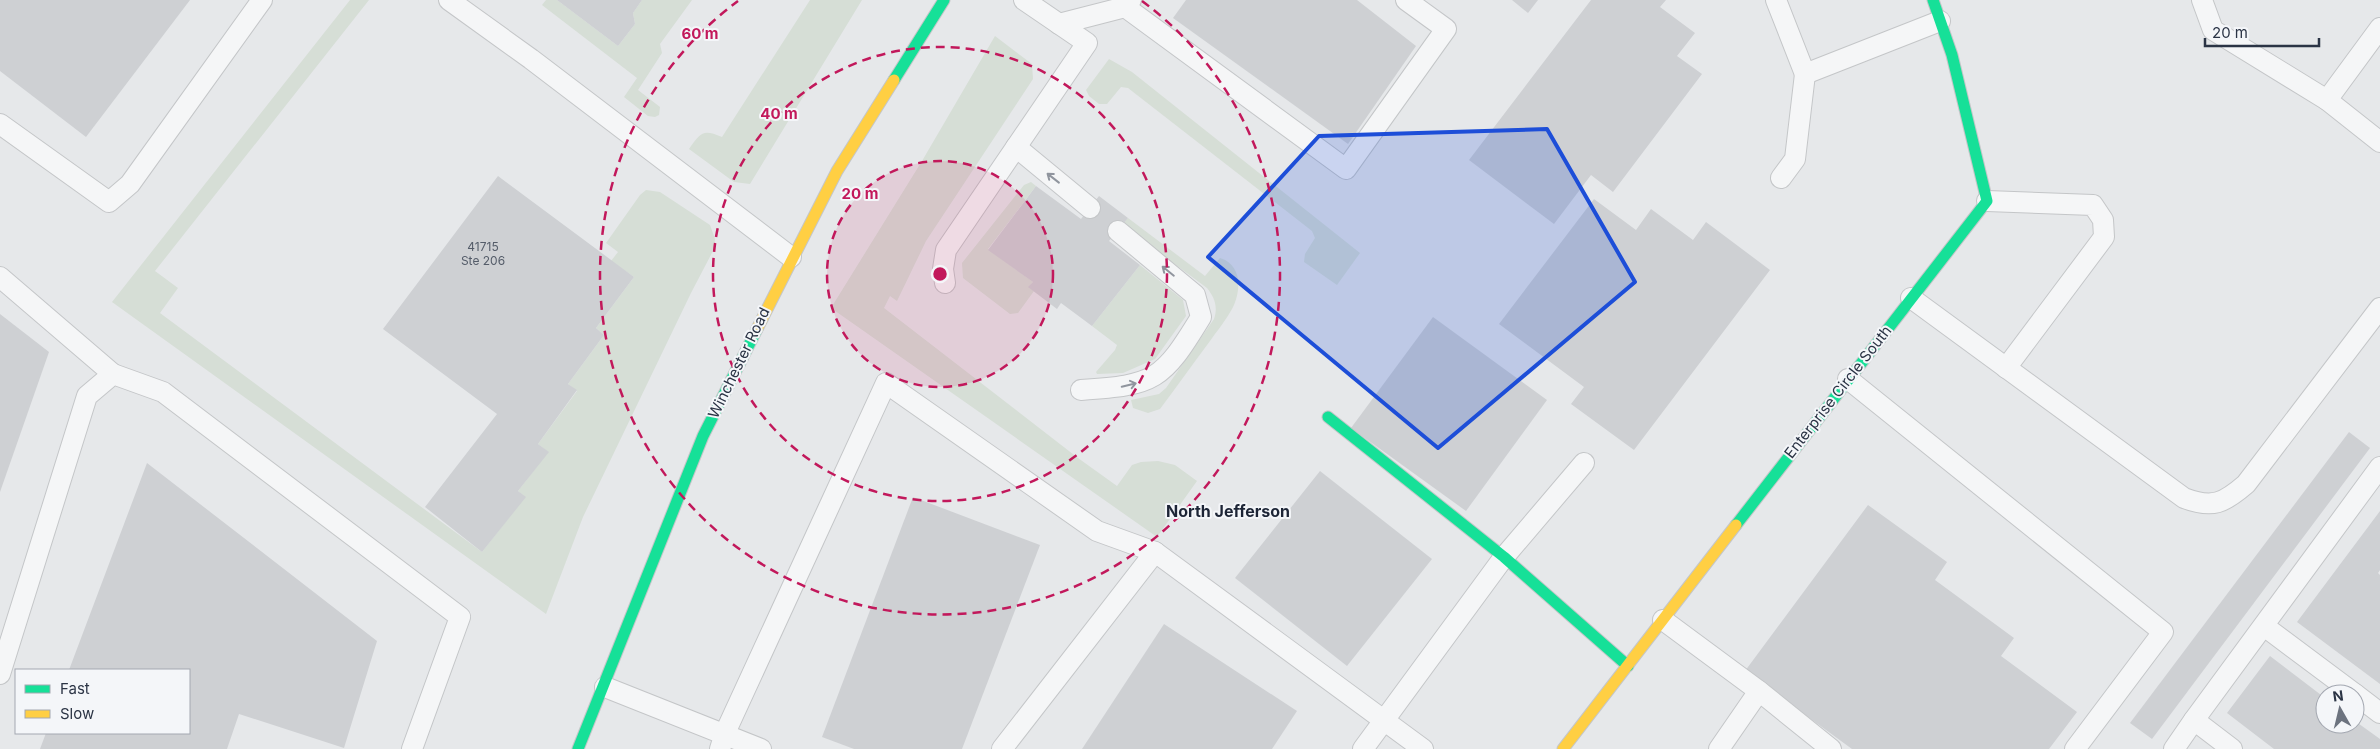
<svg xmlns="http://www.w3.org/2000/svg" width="2380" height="749" font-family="Inter,sans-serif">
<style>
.green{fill:#d6ded6}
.building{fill:#ced0d3}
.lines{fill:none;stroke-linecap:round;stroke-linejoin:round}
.lane-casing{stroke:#c4c6c8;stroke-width:22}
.fast-casing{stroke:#c4c6c8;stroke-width:13}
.slow-casing{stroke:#c4c6c8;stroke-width:13}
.lane{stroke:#f5f6f7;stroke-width:20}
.fast{stroke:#16e098;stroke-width:11}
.slow{stroke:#ffcf43;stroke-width:11}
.oneway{stroke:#90959e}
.marked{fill:#1d4ed8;fill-opacity:0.2;stroke:#1d4ed8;stroke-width:4;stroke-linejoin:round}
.ring{fill:none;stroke:#c2185b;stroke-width:2.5;stroke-dasharray:9 6}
.labels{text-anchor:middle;stroke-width:4;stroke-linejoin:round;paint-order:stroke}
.number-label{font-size:12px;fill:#545c69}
.street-label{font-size:15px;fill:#2b3445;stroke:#f4f6f9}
.neighbourhood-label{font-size:16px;font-weight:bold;fill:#1d2536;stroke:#f4f6f9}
.centre{fill:#c2185b;stroke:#f4f6f9;stroke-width:2.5}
.ring-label{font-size:15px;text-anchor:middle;font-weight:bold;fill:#c2185b;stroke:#f4f6f9;stroke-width:4;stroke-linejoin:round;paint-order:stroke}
</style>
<rect width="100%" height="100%" fill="#e6e8ea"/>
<g class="green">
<polygon points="350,0 369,0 155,271 178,288 160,313 482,552 525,497 518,491 548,452 538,444 577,391 568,384 604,335 596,328 634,277 611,261 618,252 606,243 640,195 646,190 660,192 710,225 715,239 714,249 691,293 583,517 546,614 112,302"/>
<polygon points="546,0 557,0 618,46 635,24 633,13 642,0 692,0 660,44 662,53 638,90 660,107 659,115 655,117 648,116 624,97 637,78 542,5"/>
<path d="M810,0H862L750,184L734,182L689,149C701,132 703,129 722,137Z"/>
<polygon points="995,36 1032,64 1033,79 926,241 897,301 890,296 884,308 1078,458 1117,486 1132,465 1141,462 1158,461 1175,465 1197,481 1157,537 831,308 922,161"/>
<polygon points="1109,59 1132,72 1360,253 1337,285 1304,262 1305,254 1315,238 1312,231 1128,88 1121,87 1107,104 1099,104 1089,96 1086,90"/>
<polygon points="1031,182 1036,186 988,249 1033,282 1029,287 1034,291 1018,313 1010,314 963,278 962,263 1024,185"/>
<path d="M1128,218L1205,276L1220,258C1243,265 1241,292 1232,309C1226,320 1217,331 1210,341C1193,364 1177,386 1160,409L1148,413L1133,408L1131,400L1159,394L1166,388L1214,319C1218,307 1215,298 1207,288L1122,225Z"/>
<polygon points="1140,265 1183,300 1186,316 1155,359 1123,373 1097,374 1096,372 1115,350 1117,345 1092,326"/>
</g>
<g class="building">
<polygon points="0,0 190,0 86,137 0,71"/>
<polygon points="557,0 642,0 633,13 635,24 618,46"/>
<polygon points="1186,0 1357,0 1416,46 1348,144 1173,18"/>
<polygon points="1512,0 1538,0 1528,13"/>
<polygon points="1591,0 1666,0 1660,7 1695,33 1677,56 1702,74 1613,192 1591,175 1554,224 1469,160"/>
<polygon points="498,176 634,277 596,328 604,335 568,384 577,390 538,444 549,452 518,491 526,497 482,552 425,507 497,414 383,329"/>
<polygon points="1036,186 1081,219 1099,196 1128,218 1109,241 1140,265 1092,326 1061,303 1057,309 1028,287 1033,282 988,250"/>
<polygon points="1594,199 1636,230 1651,209 1693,240 1706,222 1770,270 1634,450 1571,404 1584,387 1499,324"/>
<polygon points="0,314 49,352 0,492"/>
<polygon points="1433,317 1547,400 1466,511 1351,428"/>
<polygon points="2349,432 2370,448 2152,739 2130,723"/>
<polygon points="147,463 377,641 344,748 239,714 227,749 40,749 46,733 189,733 189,670 69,670"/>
<polygon points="1320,471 1432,559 1347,666 1235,578"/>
<polygon points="913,497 1040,545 962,749 854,749 822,737"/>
<polygon points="1868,505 1947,562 1935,580 2014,638 2001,656 2077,712 2049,749 1852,749 1745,671"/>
<polygon points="2380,511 2380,570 2378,573 2380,575 2380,684 2297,622"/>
<polygon points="1164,624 1297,711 1272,749 1082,749"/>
<polygon points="2270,656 2325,698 2325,724 2355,724 2355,721 2380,739 2380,749 2274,749 2227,713"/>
</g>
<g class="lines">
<defs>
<g id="lane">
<polyline points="449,0 531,59 791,257"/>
<polyline points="1776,0 1805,74 1940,21"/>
<polyline points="2202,0 2213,30 2327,100 2380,28"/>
<polyline points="1125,7 1346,169 1446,29 1406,0"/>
<polyline points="1059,24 1125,7 1131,0"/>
<polyline points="2327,100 2380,142"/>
<polyline points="0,124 109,202 130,184 262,0"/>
<polyline points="1016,147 1090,208"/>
<polyline points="1781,178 1795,159 1805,74"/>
<polyline points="1987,201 2093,205 2103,220 2104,237 2006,368"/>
<polyline points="0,277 113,374"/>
<polyline points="945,283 943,269 946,250 1087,43 1024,0"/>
<path d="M1911,298L2184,498C2213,509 2224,503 2246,484L2380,308"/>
<polyline points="1848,379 2163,632 2075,749"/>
<path d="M1081,390C1155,385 1162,381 1201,317L1195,295L1118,231"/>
<polyline points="1663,620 1759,691 1719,749"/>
<polyline points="2264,626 2355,694"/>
<polyline points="0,674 87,396 113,374 163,392 460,617 412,749"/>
<polyline points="605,687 761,749"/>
<polyline points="1759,691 1831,749"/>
<polyline points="2355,694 2380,713"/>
<polyline points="720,749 725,733 886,383 1097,531 1155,552"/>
<polyline points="1002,749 1155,552 1423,749"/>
<polyline points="1363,749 1504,557 1584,463"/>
<polyline points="2174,749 2194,720"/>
<polyline points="2232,749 2194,720 2380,467"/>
</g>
<g id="fast">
<polyline points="894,80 944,0"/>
<polyline points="1328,417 1504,557 1628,666"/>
<polyline points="1736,525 1987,201 1952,55 1933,0"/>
<polyline points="578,749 703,436 757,329"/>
</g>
<g id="slow">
<polyline points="757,329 837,171 894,80"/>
<polyline points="1563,749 1736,525"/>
</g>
</defs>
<use href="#lane" class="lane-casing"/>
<use href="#fast" class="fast-casing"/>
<use href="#slow" class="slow-casing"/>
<use href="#lane" class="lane"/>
<use href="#fast" class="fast"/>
<use href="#slow" class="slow"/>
</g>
<defs><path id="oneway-shaft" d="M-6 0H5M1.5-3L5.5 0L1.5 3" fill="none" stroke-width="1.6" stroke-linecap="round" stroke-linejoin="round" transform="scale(1.25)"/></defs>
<g class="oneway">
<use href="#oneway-shaft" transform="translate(1053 178) rotate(-142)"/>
<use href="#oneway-shaft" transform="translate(1168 271) rotate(-141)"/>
<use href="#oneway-shaft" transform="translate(1129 385) rotate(-14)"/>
</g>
<path class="marked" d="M1547,129L1635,282L1438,448L1208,257L1319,136Z"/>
<circle cx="940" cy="274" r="113" fill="#c2185b" fill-opacity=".12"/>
<g class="ring">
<circle cx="940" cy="274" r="113"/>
<circle cx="940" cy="274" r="227"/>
<path d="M1142 1A340 340 0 1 1 738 1"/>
</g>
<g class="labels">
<g class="number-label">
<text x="483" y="251">41715<tspan x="483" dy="14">Ste 206</tspan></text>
</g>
<g class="street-label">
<text transform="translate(739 363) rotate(-64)" y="5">Winchester Road</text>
<text transform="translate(1838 392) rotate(-52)" y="5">Enterprise Circle South</text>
</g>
<g class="neighbourhood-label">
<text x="1228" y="517">North Jefferson</text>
</g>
</g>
<circle cx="940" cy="274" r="8" class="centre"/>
<g class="ring-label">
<text x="700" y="39">60 m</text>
<text x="779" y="119">40 m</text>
<text x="860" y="199">20 m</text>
</g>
<rect x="15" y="669" width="175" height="65" fill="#f4f6f9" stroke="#a4a8b1"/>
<rect x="25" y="685" width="25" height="8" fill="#16e098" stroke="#a4a8b1"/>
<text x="60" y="694" font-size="15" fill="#2b3445">Fast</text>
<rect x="25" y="710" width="25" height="8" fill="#ffcf43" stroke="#a4a8b1"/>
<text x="60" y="719" font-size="15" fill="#2b3445">Slow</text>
<g transform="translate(2340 709) rotate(352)"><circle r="24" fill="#f4f6f9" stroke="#a4a8b1"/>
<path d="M0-4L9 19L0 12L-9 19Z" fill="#6c737f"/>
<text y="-8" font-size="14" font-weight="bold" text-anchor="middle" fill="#2b3445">N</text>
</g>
<path d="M2205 38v8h114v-8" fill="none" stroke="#2b3445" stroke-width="2.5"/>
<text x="2212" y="38" font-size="15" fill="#2b3445" stroke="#f4f6f9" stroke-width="4" paint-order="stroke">20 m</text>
</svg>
